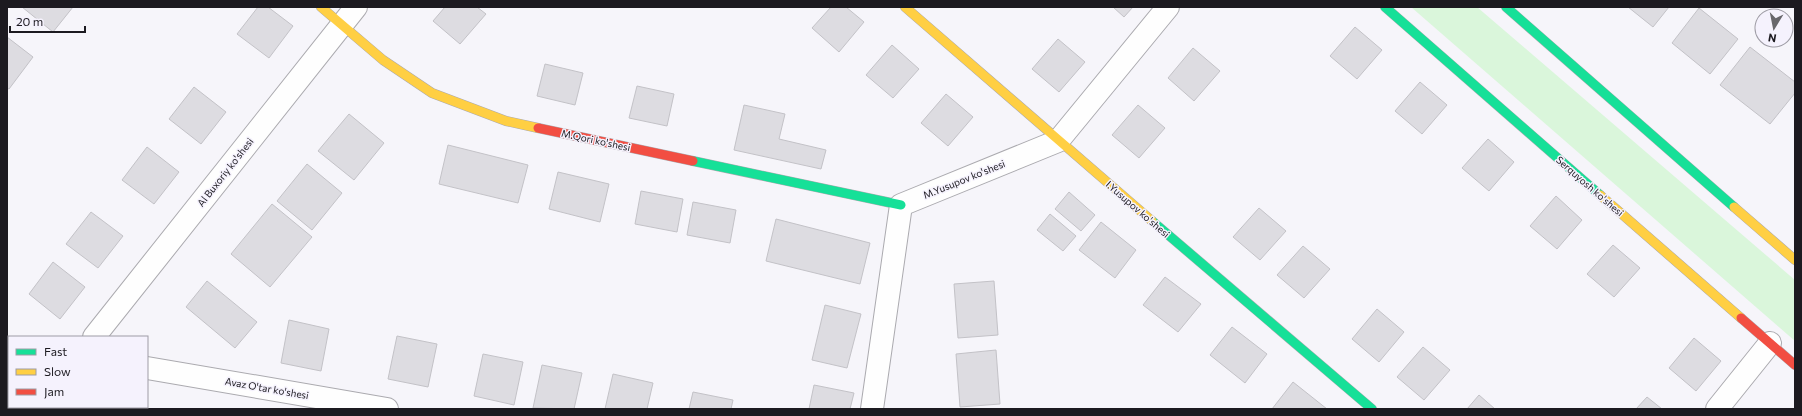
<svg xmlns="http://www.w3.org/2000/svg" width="1802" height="416" font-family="Commissioner,sans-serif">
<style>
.green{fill:#daf6db}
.building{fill:#dddce1;stroke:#c3c2c7}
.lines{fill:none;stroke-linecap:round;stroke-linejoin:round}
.street-casing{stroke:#abaaaf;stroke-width:24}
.fast-casing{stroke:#abaaaf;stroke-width:10}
.slow-casing{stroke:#abaaaf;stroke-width:10}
.jam-casing{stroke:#abaaaf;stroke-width:10}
.street{stroke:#fefefe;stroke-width:22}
.fast{stroke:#16e098;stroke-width:9}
.slow{stroke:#ffcf43;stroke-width:9}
.jam{stroke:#f24e42;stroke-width:9}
.labels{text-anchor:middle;stroke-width:3;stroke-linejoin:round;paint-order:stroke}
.street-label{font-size:10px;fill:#1c1a20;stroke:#f5f2fd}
</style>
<rect width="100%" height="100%" fill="#f6f5fa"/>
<polygon class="green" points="1411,7 1477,7 1795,280 1795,341"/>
<g class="building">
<polygon points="22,7 73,7 53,32"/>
<polygon points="258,7 268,7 293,26 269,58 237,34"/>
<polygon points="445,7 477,7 486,14 460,44 433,21"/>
<polygon points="831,7 846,7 864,22 839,52 812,28"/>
<polygon points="1113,7 1133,7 1124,17"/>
<polygon points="1628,7 1669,7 1653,27"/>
<polygon points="1699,8 1738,39 1710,74 1672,43"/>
<polygon points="1355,27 1382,50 1357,79 1330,56"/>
<polygon points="7,37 33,57 9,89 7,88"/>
<polygon points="1058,39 1085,62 1059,92 1032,69"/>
<polygon points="892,45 919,69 893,98 866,75"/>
<polygon points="1750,47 1795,82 1795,93 1770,124 1720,85"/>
<polygon points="1193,48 1220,71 1194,101 1168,78"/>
<polygon points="545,64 583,73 575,105 537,96"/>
<polygon points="1420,82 1447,105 1422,134 1395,111"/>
<polygon points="637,86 674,94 667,126 629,118"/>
<polygon points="194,87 226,112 201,144 169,119"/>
<polygon points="946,94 973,117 948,146 921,123"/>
<polygon points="744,105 785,114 779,139 826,150 821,169 734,150"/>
<polygon points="1138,105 1165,128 1139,158 1112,135"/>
<polygon points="349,114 384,143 354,180 318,151"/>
<polygon points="1488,139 1514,162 1489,191 1462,168"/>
<polygon points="448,145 528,165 518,203 439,184"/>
<polygon points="147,147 179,172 154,204 122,180"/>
<polygon points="307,164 342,193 312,230 277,201"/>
<polygon points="558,172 609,184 600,222 549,209"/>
<polygon points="641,191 683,199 677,232 635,224"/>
<polygon points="1069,192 1095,215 1081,231 1055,209"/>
<polygon points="1556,196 1582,220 1557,249 1530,226"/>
<polygon points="693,202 736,210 730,243 687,235"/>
<polygon points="272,204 312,237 270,287 231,254"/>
<polygon points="1259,208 1286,231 1260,260 1233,237"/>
<polygon points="91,212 123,236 98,268 66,244"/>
<polygon points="1050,214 1076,236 1063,251 1037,230"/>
<polygon points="776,219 870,243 860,284 766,261"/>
<polygon points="1101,222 1136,250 1115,278 1079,250"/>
<polygon points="1613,245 1640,268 1614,297 1587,274"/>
<polygon points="1303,246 1330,269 1304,298 1277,275"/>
<polygon points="53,262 85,287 60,319 29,294"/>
<polygon points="1165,277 1201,304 1178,332 1143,305"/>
<polygon points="207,281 257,322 235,348 186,307"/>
<polygon points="994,281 998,335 958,338 954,284"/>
<polygon points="825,305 861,314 847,368 812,360"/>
<polygon points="1377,309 1404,332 1379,362 1352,339"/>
<polygon points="289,320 329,329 321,371 281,363"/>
<polygon points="1232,327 1267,354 1245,383 1210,355"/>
<polygon points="397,336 437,344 428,387 388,379"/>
<polygon points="1694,338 1721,361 1696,391 1669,368"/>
<polygon points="1423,347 1450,370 1424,400 1397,377"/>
<polygon points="996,350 1000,404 960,407 956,354"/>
<polygon points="483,354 523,362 514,405 474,396"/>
<polygon points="542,365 582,373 574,409 533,408"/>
<polygon points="613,374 653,383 647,409 605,409"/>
<polygon points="1293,382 1327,409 1272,409"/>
<polygon points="814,385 854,393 850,409 809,409"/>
<polygon points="693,392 733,400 731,409 689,409"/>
<polygon points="1479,395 1495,409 1467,409"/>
<polygon points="1647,397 1662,409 1636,409"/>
</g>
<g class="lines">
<defs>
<g id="street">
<polyline points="94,337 356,7"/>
<polyline points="147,368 387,409"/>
<polyline points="31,409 33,407"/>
<polyline points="872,409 901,205 1058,141 1168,7"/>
<polyline points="1717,409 1770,343"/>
</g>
<g id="fast">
<polyline points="1385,7 1600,195"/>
<polyline points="1506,7 1734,207"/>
<polyline points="693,161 901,205"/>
<polyline points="1152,221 1372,409"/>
</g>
<g id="slow">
<polyline points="321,7 383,60 432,93 506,121 538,128"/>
<polyline points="905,7 1152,221"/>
<polyline points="1600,195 1741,318"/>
<polyline points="1734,207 1795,260"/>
</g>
<g id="jam">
<polyline points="538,128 693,161"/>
<polyline points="1741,318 1795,365"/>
</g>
</defs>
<use href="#street" class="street-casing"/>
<use href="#fast" class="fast-casing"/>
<use href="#slow" class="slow-casing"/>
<use href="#jam" class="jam-casing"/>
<use href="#street" class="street"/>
<use href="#fast" class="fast"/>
<use href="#slow" class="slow"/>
<use href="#jam" class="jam"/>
</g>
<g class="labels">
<g class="street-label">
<text transform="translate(596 140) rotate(12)" y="4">M.Qori ko'shesi</text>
<text transform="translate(225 172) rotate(-52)" y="4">Al Buxoriy ko'shesi</text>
<text transform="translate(964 179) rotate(-22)" y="4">M.Yusupov ko'shesi</text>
<text transform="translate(1590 186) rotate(41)" y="4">Serquyosh ko'shesi</text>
<text transform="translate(1138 209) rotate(41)" y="4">I.Yusupov ko'shesi</text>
<text transform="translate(267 388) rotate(10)" y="4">Avaz O'tar ko'shesi</text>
</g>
</g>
<rect width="1802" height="416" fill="none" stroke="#1c1a20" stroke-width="16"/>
<rect x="8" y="336" width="140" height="72" fill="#f5f2fd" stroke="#9e9ca5"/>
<rect x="16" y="349" width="20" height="6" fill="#16e098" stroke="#9e9ca5"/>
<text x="44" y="356" font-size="12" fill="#1c1a20">Fast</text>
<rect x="16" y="369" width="20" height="6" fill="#ffcf43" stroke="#9e9ca5"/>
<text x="44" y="376" font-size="12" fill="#1c1a20">Slow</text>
<rect x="16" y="389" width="20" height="6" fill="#f24e42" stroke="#9e9ca5"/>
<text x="44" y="396" font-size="12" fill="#1c1a20">Jam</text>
<g transform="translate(1774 28) rotate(190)"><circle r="19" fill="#f5f2fd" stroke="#9e9ca5"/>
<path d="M0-3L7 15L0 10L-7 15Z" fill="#68676c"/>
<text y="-6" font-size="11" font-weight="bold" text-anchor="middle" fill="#1c1a20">N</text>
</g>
<path d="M10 26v6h75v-6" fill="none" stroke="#1c1a20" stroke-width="2"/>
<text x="16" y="26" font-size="12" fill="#1c1a20" stroke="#f5f2fd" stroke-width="3" paint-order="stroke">20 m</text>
</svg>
